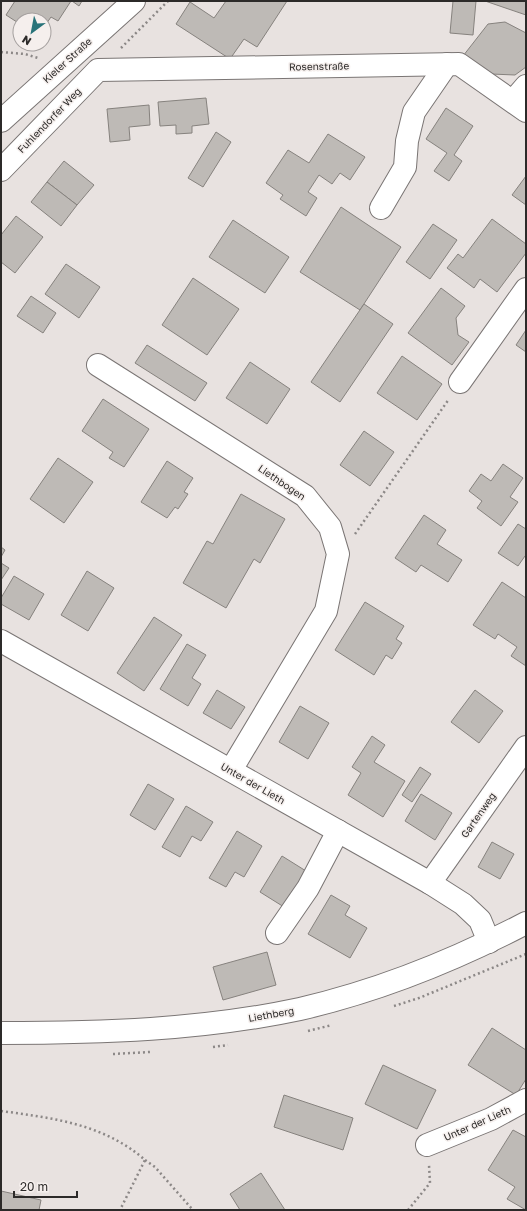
<svg xmlns="http://www.w3.org/2000/svg" width="527" height="1211" font-family="'Golos Text',sans-serif">
<style>
.building{fill:#bebab6;stroke:#86827e}
.lines{fill:none;stroke-linecap:round;stroke-linejoin:round}
.minor-casing{stroke:#7a7574;stroke-width:24}
.path{stroke:#8c8887;stroke-width:2.5;stroke-dasharray:2 3;stroke-linecap:butt}
.minor{stroke:#fff;stroke-width:22}
.labels{text-anchor:middle;stroke-width:3;stroke-linejoin:round;paint-order:stroke}
.street-label{font-size:10px;fill:#2c2a29;stroke:#f5efed}
</style>
<rect width="100%" height="100%" fill="#e8e2e0"/>
<g class="building">
<polygon points="15,1 71,1 58,21 51,17 44,27 44,20 20,20 20,24 6,15"/>
<polygon points="72,1 82,1 79,6"/>
<polygon points="226,1 287,1 257,47 244,39 230,59 176,24 190,2 214,18"/>
<polygon points="453,1 476,1 473,35 450,33"/>
<polygon points="485,1 526,1 526,15"/>
<polygon points="505,22 526,33 526,67 515,75 491,74 463,56 488,24"/>
<polygon points="206,98 209,124 192,126 192,133 176,134 176,125 160,126 158,102"/>
<polygon points="149,105 150,125 129,127 130,140 110,142 107,109"/>
<polygon points="446,108 473,126 454,155 462,161 449,181 434,171 447,153 426,139"/>
<polygon points="216,132 231,142 203,187 188,178"/>
<polygon points="328,134 365,157 350,180 340,173 332,184 319,175 308,192 317,198 306,216 280,199 283,195 266,183 288,150 309,163"/>
<polygon points="64,161 94,185 77,205 47,182"/>
<polygon points="526,176 526,205 512,195"/>
<polygon points="47,182 77,205 61,226 31,202"/>
<polygon points="341,207 401,247 360,310 300,272"/>
<polygon points="16,216 43,237 15,273 1,262 1,235"/>
<polygon points="492,219 526,244 526,253 497,292 480,279 474,288 447,268 458,254 463,258"/>
<polygon points="233,220 289,257 265,293 209,257"/>
<polygon points="433,224 457,240 430,279 406,262"/>
<polygon points="66,264 100,287 79,318 45,294"/>
<polygon points="193,278 239,309 207,355 162,325"/>
<polygon points="441,288 465,306 456,318 458,335 469,342 452,365 408,333"/>
<polygon points="31,296 56,313 43,333 17,316"/>
<polygon points="364,304 393,324 340,402 311,382"/>
<polygon points="526,330 526,352 516,345"/>
<polygon points="147,345 207,383 195,401 135,363"/>
<polygon points="402,356 442,384 417,420 377,393"/>
<polygon points="250,362 290,389 267,424 226,398"/>
<polygon points="103,399 149,429 124,467 109,458 113,452 82,431"/>
<polygon points="364,431 394,452 370,486 340,465"/>
<polygon points="58,458 93,482 64,523 30,499"/>
<polygon points="167,461 193,478 184,492 188,494 178,509 175,507 167,518 141,502"/>
<polygon points="503,464 523,478 510,497 518,502 501,526 477,508 482,501 469,491 481,474 491,481"/>
<polygon points="241,494 285,519 260,563 254,559 226,608 183,583 207,541 213,544"/>
<polygon points="424,515 446,530 437,544 462,560 448,582 421,565 416,572 395,558"/>
<polygon points="518,524 526,529 526,557 525,556 518,566 498,553"/>
<polygon points="1,547 5,550 1,557"/>
<polygon points="1,563 9,568 1,580"/>
<polygon points="87,571 114,588 88,631 61,615"/>
<polygon points="14,576 44,594 29,620 1,604 1,598"/>
<polygon points="502,582 526,598 526,666 511,656 517,647 498,634 495,639 473,625"/>
<polygon points="365,602 404,626 396,639 402,643 392,659 386,655 374,675 335,650"/>
<polygon points="154,617 182,635 144,691 117,673"/>
<polygon points="187,644 206,655 192,678 201,684 188,706 160,689"/>
<polygon points="217,690 245,707 231,729 203,713"/>
<polygon points="475,690 503,711 479,743 451,722"/>
<polygon points="300,706 329,723 308,759 279,742"/>
<polygon points="372,736 385,745 374,762 405,781 383,817 348,795 361,773 352,767"/>
<polygon points="420,767 431,774 412,802 402,795"/>
<polygon points="148,784 174,799 155,830 130,815"/>
<polygon points="421,794 452,813 435,840 405,821"/>
<polygon points="186,806 213,822 201,841 192,836 180,857 162,847"/>
<polygon points="237,831 262,846 244,877 235,872 226,887 209,878"/>
<polygon points="492,842 514,854 500,879 478,867"/>
<polygon points="282,856 306,871 284,907 260,892"/>
<polygon points="331,895 350,906 345,915 367,928 350,958 308,934"/>
<polygon points="267,952 276,985 223,1000 213,967"/>
<polygon points="492,1028 526,1050 526,1079 516,1095 468,1065"/>
<polygon points="383,1065 436,1090 417,1129 365,1104"/>
<polygon points="284,1095 353,1118 343,1150 274,1127"/>
<polygon points="513,1130 526,1137 526,1210 507,1199 515,1187 488,1170"/>
<polygon points="261,1173 285,1210 240,1210 230,1194"/>
<polygon points="1,1191 41,1200 39,1210 1,1210"/>
</g>
<g class="lines">
<defs>
<g id="minor">
<polyline points="513,101 526,86"/>
<polyline points="1,121 134,1"/>
<polyline points="1,170 98,70 459,64 526,111"/>
<polyline points="381,208 405,167 407,141 414,112 447,64"/>
<polyline points="98,365 305,496 330,527 338,554 326,611 231,770"/>
<polyline points="460,382 526,289"/>
<polyline points="1,641 430,883 463,904 480,920 489,942"/>
<polyline points="430,883 526,747"/>
<polyline points="277,933 308,888 338,831"/>
<path d="M1,1033C100,1033 202,1030 300,1009C378,991 455,960 526,923"/>
<polyline points="427,1145 491,1119 526,1100"/>
</g>
</defs>
<use href="#minor" class="minor-casing"/>
<g class="path">
<polyline points="121,48 168,1"/>
<polyline points="1,52 25,54 38,58"/>
<polyline points="355,534 449,399"/>
<polyline points="394,1006 419,998 526,954"/>
<polyline points="308,1031 332,1025"/>
<polyline points="213,1047 228,1045"/>
<polyline points="113,1054 150,1052"/>
<path d="M1,1111C53,1118 104,1124 145,1160L120,1210"/>
<polyline points="145,1160 155,1167 193,1210"/>
<polyline points="408,1210 430,1183 429,1165"/>
</g>
<use href="#minor" class="minor"/>
</g>
<g class="labels">
<g class="street-label">
<text transform="translate(67 60) rotate(-42)" y="4">Kieler Straße</text>
<text transform="translate(319 66) rotate(-1)" y="4">Rosenstraße</text>
<text transform="translate(49 120) rotate(-46)" y="4">Fuhlendorfer Weg</text>
<text transform="translate(282 482) rotate(34)" y="4">Liethbogen</text>
<text transform="translate(253 783) rotate(30)" y="4">Unter der Lieth</text>
<text transform="translate(478 815) rotate(-55)" y="4">Gartenweg</text>
<text transform="translate(271 1014) rotate(-10)" y="4">Liethberg</text>
<text transform="translate(477 1123) rotate(-24)" y="4">Unter der Lieth</text>
</g>
</g>
<rect width="527" height="1211" fill="none" stroke="#2c2a29" stroke-width="4"/>
<g transform="translate(32 32) rotate(212)"><circle r="19" fill="#f5efed" stroke="#a5a09f"/>
<path d="M0-3L7 15L0 10L-7 15Z" fill="#297379"/>
<text y="-6" font-size="11" font-weight="bold" text-anchor="middle" fill="#2c2a29">N</text>
</g>
<path d="M14 1191v6h63v-6" fill="none" stroke="#2c2a29" stroke-width="2"/>
<text x="20" y="1191" font-size="12" fill="#2c2a29" stroke="#f5efed" stroke-width="3" paint-order="stroke">20 m</text>
</svg>
